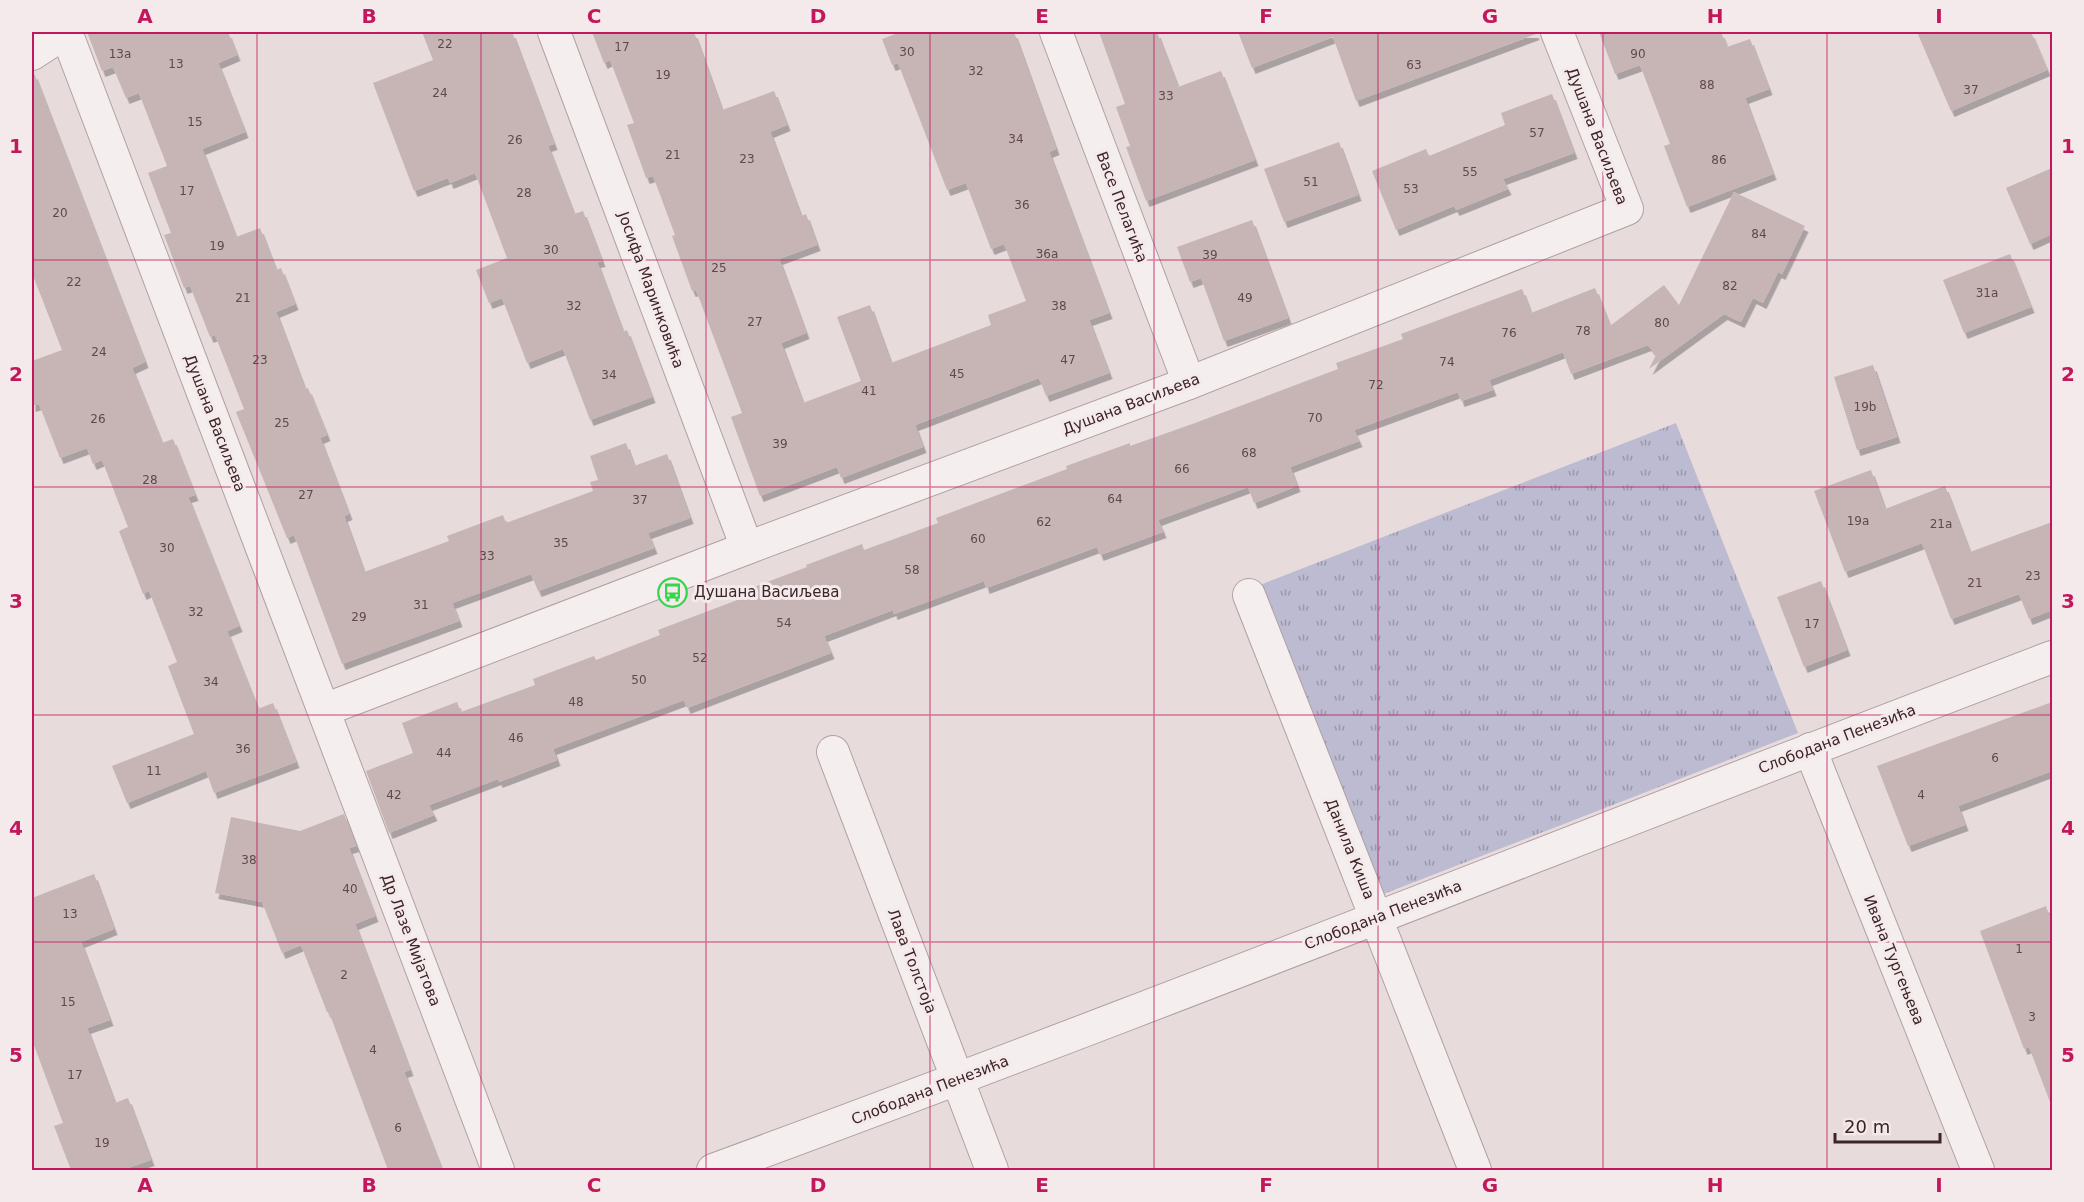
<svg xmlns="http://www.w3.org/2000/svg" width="2084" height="1202" font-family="'DejaVu Sans',sans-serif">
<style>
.grass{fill:url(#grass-tufts)}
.building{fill:#c7b5b6;filter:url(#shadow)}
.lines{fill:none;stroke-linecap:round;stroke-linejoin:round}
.street-casing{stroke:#b1a0a2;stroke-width:34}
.street{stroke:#f5eeee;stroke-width:32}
.grid{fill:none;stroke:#c2185b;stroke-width:1.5;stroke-opacity:0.55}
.labels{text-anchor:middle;stroke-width:6;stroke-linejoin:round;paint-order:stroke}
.number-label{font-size:12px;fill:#60484a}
.street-label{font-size:15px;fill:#3d2426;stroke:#f4eaeb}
.poi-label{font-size:15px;fill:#3d2426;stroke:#f4eaeb;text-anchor:start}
.neatline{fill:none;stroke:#c2185b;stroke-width:2}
.grid-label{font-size:20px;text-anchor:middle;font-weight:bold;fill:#c2185b}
</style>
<defs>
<pattern id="grass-tufts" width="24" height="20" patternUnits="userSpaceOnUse" patternTransform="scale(1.5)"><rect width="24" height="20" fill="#bcbbd1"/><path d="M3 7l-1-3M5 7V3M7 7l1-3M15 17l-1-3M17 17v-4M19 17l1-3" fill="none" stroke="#9a98a9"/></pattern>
<filter id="shadow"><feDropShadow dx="3.5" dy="6" stdDeviation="0" flood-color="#0004"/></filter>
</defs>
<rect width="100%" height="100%" fill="#e7dbdc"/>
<polygon class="grass" points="1676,423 1798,733 1381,895 1260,585"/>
<g class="building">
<polygon points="87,32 228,32 237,55 218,63 245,132 202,149 236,237 260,228 276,270 281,268 295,304 276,312 305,389 308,388 327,435 320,438 349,514 344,516 364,572 449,541 447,536 503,515 506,523 593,491 590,482 598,480 590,456 626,443 634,466 667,454 690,518 648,533 654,548 538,591 531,574 452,603 459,621 342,664 294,535 287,538 236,412 244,409 215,335 210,337 190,286 184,288 164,235 171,233 148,173 167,166 139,93 126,98 113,67 102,71"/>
<polygon points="422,32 512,32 554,144 548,146 574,214 583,211 602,261 597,262 623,332 627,330 652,397 590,420 563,349 527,363 502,298 489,303 476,270 507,258 475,173 450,183 448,178 414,191 373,83 433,60"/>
<polygon points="592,32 694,32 722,110 774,91 787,125 770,132 801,216 806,214 817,245 779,259 806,333 781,343 803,403 861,381 837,317 870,305 891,363 991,325 988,315 1026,301 1004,244 991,249 966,183 947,190 898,63 892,65 882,39 901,32 1014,32 1056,149 1049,152 1109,313 1089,320 1109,373 1046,396 1039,378 915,425 923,447 841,478 837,467 760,496 731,417 742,413 696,290 692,291 672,236 675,235 653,176 646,178 627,125 634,123 610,60 604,63"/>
<polygon points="1099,32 1157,32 1178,87 1221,71 1255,160 1146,201 1126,147 1130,146 1116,107 1125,104"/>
<polygon points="1238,32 1535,32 1536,34 1356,101 1333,37 1252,68"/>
<polygon points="1599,32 1721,32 1727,47 1750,39 1769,89 1745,98 1773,174 1687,207 1664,146 1670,144 1640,65 1615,74"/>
<polygon points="1917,32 2031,32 2047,70 1951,111"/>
<polygon points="34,73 145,362 132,368 162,443 173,439 195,495 188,497 239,626 227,631 258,709 273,703 296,762 214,793 206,771 127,803 112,766 194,734 168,666 177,662 149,591 143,594 119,531 128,527 102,460 93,464 87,448 60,458 39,404 32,406 32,361 62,350 32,273 32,74"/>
<polygon points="1552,94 1574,153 1503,179 1508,189 1456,210 1454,206 1396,230 1372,171 1426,149 1429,156 1505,125 1501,113"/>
<polygon points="1339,142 1358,195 1284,222 1264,169"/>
<polygon points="2052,168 2052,234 2030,244 2006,188"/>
<polygon points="1734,192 1805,226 1782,274 1778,272 1763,303 1753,298 1741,322 1724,314 1649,369 1656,355 1648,345 1571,374 1563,352 1489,380 1493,390 1461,401 1458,392 1354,430 1359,441 1290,467 1297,486 1254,503 1248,487 1158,520 1163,532 1100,555 1097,547 986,588 984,581 894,614 893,610 824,636 831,653 687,708 684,700 553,749 557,760 499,782 498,779 429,805 434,815 389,833 366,771 413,753 402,723 457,702 461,712 535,685 533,679 594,656 596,660 660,635 658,630 740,599 738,593 807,567 806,565 862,544 864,550 938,523 936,518 1067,469 1066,466 1130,443 1130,446 1195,423 1338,369 1336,363 1403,339 1401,334 1522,289 1531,313 1595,288 1610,326 1664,285 1679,305"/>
<polygon points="1252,220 1288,318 1224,341 1201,278 1190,282 1177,247"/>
<polygon points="2010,254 2031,307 1964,333 1943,280"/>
<polygon points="1873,365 1897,437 1857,450 1834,377"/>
<polygon points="1871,470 1885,509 1945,486 1970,552 2052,522 2052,610 2029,619 2019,594 1951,619 1922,543 1845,572 1814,491"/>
<polygon points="1821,581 1847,650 1804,667 1777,597"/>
<polygon points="2052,702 2052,771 1958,806 1965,825 1908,846 1877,766"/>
<polygon points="344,814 356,846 349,848 375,916 355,924 410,1070 404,1072 442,1170 388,1170 329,1012 327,1012 301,945 282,953 262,902 215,893 231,817 300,831"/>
<polygon points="94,874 114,929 81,942 110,1020 87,1028 115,1103 128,1098 151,1160 122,1170 71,1170 54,1126 63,1123 32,1040 32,898"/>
<polygon points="2046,906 2052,924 2052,1102 2050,1102 2029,1047 2024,1049 1980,931"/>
</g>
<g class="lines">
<defs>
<g id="street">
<polyline points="66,32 498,1170"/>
<polyline points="554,32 747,548"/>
<polyline points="1056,32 1189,383"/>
<polyline points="32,54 66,32"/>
<polyline points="1249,595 1475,1170"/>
<polyline points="324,710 747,548 1189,383 1627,209 1557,32"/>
<polyline points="1810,749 1978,1170"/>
<polyline points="833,752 992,1170"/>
<path d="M713,1170C1162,1005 1605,827 2052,657"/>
</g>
</defs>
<use href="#street" class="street-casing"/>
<use href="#street" class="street"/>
</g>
<path class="grid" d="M257,32V1170M481,32V1170M706,32V1170M930,32V1170M1154,32V1170M1378,32V1170M1603,32V1170M1827,32V1170M32,260H2052M32,487H2052M32,715H2052M32,942H2052"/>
<defs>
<symbol id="bus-ring" viewBox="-11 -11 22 22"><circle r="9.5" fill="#f4eaeb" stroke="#35d64b" stroke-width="1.5"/><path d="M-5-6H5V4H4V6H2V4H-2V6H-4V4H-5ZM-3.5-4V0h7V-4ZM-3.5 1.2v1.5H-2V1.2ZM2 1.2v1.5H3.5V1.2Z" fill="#35d64b"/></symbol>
</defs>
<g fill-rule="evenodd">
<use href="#bus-ring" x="656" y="576" width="33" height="33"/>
</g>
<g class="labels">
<g class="number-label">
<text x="445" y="48">22</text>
<text x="622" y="51">17</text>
<text x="907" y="56">30</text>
<text x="120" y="58">13a</text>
<text x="1638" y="58">90</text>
<text x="176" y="68">13</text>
<text x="1414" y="69">63</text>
<text x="976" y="75">32</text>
<text x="663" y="79">19</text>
<text x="1707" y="89">88</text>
<text x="1971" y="94">37</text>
<text x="440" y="97">24</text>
<text x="1166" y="100">33</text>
<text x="195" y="126">15</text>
<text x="1537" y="137">57</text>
<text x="1016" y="143">34</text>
<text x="515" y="144">26</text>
<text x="673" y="159">21</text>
<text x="747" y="163">23</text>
<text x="1719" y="164">86</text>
<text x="1470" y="176">55</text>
<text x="1311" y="186">51</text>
<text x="1411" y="193">53</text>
<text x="187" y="195">17</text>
<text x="524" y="197">28</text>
<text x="1022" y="209">36</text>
<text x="60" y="217">20</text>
<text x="1759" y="238">84</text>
<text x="217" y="250">19</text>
<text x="551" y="254">30</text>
<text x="1047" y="258">36a</text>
<text x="1210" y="259">39</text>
<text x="719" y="272">25</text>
<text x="74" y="286">22</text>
<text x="1730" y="290">82</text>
<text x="1987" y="297">31a</text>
<text x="243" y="302">21</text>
<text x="1245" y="302">49</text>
<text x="574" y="310">32</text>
<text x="1059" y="310">38</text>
<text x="755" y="326">27</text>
<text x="1662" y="327">80</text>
<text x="1583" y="335">78</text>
<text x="1509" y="337">76</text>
<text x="99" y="356">24</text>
<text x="260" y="364">23</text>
<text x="1068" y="364">47</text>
<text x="1447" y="366">74</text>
<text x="957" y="378">45</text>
<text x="609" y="379">34</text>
<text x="1376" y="389">72</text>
<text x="869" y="395">41</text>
<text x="1865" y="411">19b</text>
<text x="1315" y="422">70</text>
<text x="98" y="423">26</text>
<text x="282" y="427">25</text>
<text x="780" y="448">39</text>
<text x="1249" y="457">68</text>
<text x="1182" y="473">66</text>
<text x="150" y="484">28</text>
<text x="306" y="499">27</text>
<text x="1115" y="503">64</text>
<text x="640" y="504">37</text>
<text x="1858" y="525">19a</text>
<text x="1044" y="526">62</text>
<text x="1941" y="528">21a</text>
<text x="978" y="543">60</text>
<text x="561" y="547">35</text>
<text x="167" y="552">30</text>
<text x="487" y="560">33</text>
<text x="912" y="574">58</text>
<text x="2033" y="580">23</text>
<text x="1975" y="587">21</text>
<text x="421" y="609">31</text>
<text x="196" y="616">32</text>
<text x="359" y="621">29</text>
<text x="784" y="627">54</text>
<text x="1812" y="628">17</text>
<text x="700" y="662">52</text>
<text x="639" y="684">50</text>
<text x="211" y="686">34</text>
<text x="576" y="706">48</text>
<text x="516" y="742">46</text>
<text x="243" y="753">36</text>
<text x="444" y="757">44</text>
<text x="1995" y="762">6</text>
<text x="154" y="775">11</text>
<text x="394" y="799">42</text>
<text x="1921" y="799">4</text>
<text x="249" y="864">38</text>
<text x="350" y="893">40</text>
<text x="70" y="918">13</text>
<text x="2019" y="953">1</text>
<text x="344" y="979">2</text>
<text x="68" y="1006">15</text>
<text x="2032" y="1021">3</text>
<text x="373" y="1054">4</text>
<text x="75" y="1079">17</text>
<text x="398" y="1132">6</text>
<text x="102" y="1147">19</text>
</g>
<g class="street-label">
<text transform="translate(1597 136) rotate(69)" y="5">Душана Васиљева</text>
<text transform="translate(1122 207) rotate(69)" y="5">Васе Пелагића</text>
<text transform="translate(651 290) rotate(70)" y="5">Јосифа Маринковића</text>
<text transform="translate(1131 404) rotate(-21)" y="5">Душана Васиљева</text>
<text transform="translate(215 423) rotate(69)" y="5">Душана Васиљева</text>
<text transform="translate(1837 739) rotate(-21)" y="5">Слободана Пенезића</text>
<text transform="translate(1350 849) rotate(68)" y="5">Данила Киша</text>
<text transform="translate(1383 915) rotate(-21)" y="5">Слободана Пенезића</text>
<text transform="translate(411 940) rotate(69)" y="5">Др Лазе Мијатова</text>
<text transform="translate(1894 960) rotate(68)" y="5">Ивана Тургењева</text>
<text transform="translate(912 961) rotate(69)" y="5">Лава Толстоја</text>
<text transform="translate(930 1090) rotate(-21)" y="5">Слободана Пенезића</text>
</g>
<g class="poi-label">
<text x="694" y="597">Душана Васиљева</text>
</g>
</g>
<rect width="2084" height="1202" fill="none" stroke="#f4eaeb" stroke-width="66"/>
<path d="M1835 1133v9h105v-9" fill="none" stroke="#3d2426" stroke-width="3"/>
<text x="1844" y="1133" font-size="18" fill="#3d2426" stroke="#f4eaeb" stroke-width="4.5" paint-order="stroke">20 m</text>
<rect x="33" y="33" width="2018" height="1136" class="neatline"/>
<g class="grid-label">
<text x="145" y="23">A</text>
<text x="369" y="23">B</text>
<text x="594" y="23">C</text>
<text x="818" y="23">D</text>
<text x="1042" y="23">E</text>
<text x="1266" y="23">F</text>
<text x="1490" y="23">G</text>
<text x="1715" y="23">H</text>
<text x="1939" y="23">I</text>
<text x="16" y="153">1</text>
<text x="2068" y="153">1</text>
<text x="16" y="381">2</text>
<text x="2068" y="381">2</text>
<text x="16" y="608">3</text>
<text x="2068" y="608">3</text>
<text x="16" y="835">4</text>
<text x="2068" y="835">4</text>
<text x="16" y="1062">5</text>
<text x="2068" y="1062">5</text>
<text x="145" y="1192">A</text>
<text x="369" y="1192">B</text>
<text x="594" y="1192">C</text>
<text x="818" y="1192">D</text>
<text x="1042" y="1192">E</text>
<text x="1266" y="1192">F</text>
<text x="1490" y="1192">G</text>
<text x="1715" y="1192">H</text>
<text x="1939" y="1192">I</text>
</g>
</svg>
